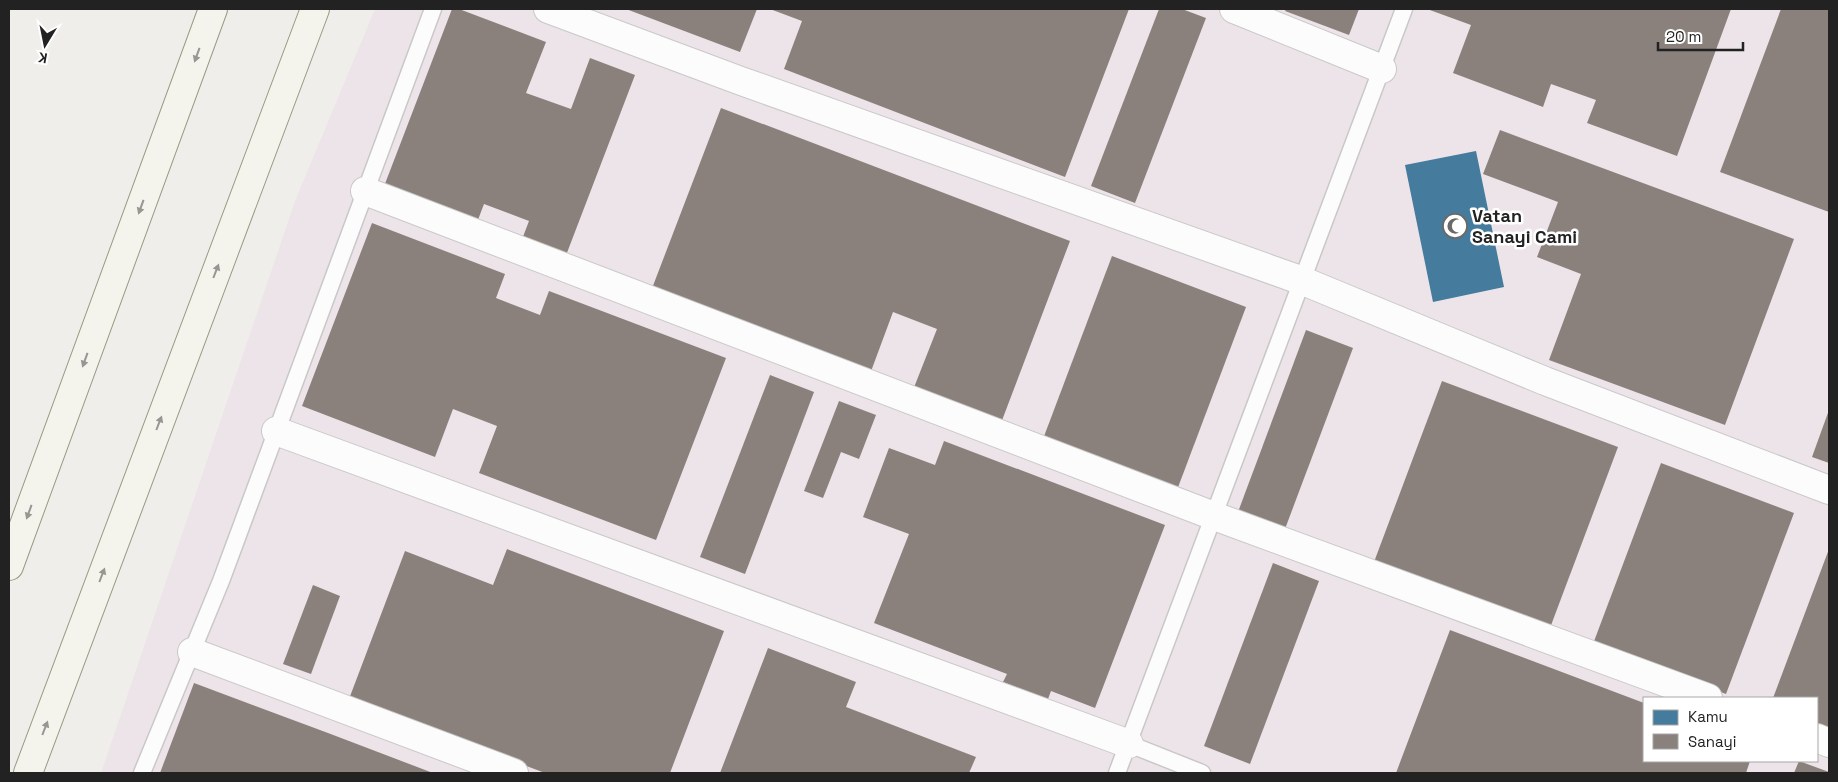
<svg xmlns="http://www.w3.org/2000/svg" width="1838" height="782" font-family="'Space Grotesk',sans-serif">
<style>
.industrial{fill:#ede4e9;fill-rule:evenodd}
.public{fill:#457b9d}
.industry{fill:#8a817c}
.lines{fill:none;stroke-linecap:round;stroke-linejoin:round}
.lane-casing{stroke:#c9c8c7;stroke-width:19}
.street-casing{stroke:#c9c8c7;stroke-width:30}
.secondary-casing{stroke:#999a82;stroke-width:30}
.lane{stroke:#fdfcfc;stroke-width:16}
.street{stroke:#fdfcfc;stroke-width:28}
.secondary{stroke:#f4f4ed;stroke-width:28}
.oneway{fill:#969692}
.labels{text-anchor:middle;stroke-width:5;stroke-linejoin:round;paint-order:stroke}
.poi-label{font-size:18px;font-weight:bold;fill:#222;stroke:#fff;text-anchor:start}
</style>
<rect width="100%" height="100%" fill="#f0eeeb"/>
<path class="industrial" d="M375,9H1829V773H101L295,201ZM1644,698H1817V761H1644Z"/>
<polygon class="public" points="1476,151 1504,287 1433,302 1405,165"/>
<g class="industry">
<polygon points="452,9 459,9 546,42 526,93 571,109 590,58 635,75 565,258 521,242 529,221 484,204 476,225 383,189"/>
<polygon points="626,9 757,9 740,52"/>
<polygon points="770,9 1129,9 1065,177 784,69 802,21"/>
<polygon points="1159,9 1182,9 1206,18 1135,203 1091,186"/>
<polygon points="1286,9 1359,9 1349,35 1285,11"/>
<polygon points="1427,9 1731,9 1677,156 1587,123 1596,100 1551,84 1543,107 1453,73 1471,25"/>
<polygon points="1781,9 1829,9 1829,212 1720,172"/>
<polygon points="721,108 1070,241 1001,423 913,390 937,329 893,312 870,374 651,291"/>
<polygon points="1500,130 1794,239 1725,425 1549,360 1581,274 1537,257 1558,202 1483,174"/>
<polygon points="372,223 505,274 496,298 540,315 549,291 726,358 656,540 479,473 497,426 453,409 435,457 302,406"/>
<polygon points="1112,256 1246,307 1177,490 1043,439"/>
<polygon points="1306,330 1353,348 1285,529 1238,512"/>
<polygon points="770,375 814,392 745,574 700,557"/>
<polygon points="1442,381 1618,447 1550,628 1374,562"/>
<polygon points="839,401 876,415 859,459 841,452 823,498 804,491"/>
<polygon points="1829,410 1829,463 1812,457"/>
<polygon points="944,441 1165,525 1095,708 1051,691 1048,699 1003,682 1007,674 874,623 909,534 863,517 889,448 935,465"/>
<polygon points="1661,463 1794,513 1726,694 1593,644"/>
<polygon points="507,549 724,631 670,773 545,773 349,699 405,551 493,585"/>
<polygon points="1829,549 1829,732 1817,728 1817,698 1773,698"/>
<polygon points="1273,563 1319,581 1250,764 1204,746"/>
<polygon points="313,585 340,596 311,674 283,664"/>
<polygon points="1450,630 1644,703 1644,761 1750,761 1746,773 1396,773"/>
<polygon points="768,648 856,682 846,707 976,757 969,773 720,773"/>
<polygon points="194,683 328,733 433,773 160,773"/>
<polygon points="1799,761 1829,772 1829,773 1794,773"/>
</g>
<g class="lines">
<defs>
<g id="lane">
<polyline points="1129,744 1202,773"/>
<polyline points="142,773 221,581 433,9"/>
<polyline points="1117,773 1404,9"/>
</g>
<g id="street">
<polyline points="548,9 741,81 1303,281 1545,381 1829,490"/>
<polyline points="1234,9 1382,69"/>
<polyline points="365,191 1214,516 1708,698"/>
<polyline points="276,431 1129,744"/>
<polyline points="192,652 514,773"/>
<polyline points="1817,738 1829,743"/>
</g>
<g id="secondary">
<polyline points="9,566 213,9"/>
<polyline points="28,773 315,9"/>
</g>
</defs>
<use href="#lane" class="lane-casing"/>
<use href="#street" class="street-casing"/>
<use href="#secondary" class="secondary-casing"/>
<use href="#lane" class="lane"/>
<use href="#street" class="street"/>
<use href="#secondary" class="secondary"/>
</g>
<defs><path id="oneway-solid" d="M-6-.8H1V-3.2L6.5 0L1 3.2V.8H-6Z" transform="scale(1.25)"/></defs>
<g class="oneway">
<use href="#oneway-solid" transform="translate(197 55) rotate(110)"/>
<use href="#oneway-solid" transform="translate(141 207) rotate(110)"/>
<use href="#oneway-solid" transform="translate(216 271) rotate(-69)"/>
<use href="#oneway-solid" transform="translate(85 360) rotate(110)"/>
<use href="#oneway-solid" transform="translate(159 423) rotate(-69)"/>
<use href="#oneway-solid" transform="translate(29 512) rotate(110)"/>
<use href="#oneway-solid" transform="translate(102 575) rotate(-69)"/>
<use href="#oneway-solid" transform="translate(45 728) rotate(-69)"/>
</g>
<defs>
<symbol id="mosque-ring" viewBox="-11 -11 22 22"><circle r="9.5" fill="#fff" stroke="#6a6968" stroke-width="1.5"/><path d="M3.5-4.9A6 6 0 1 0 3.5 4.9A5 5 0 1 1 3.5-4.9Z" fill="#6a6968"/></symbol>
</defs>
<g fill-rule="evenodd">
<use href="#mosque-ring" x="1441" y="212" width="28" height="28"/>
</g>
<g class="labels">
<g class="poi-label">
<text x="1472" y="222">Vatan<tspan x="1472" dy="21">Sanayi Cami</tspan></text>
</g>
</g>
<rect width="1838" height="782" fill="none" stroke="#222222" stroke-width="20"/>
<rect x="1643" y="697" width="175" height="65" fill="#ffffff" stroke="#a7a7a7"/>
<rect x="1653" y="710" width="25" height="15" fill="#457b9d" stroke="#a7a7a7"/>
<text x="1688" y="722" font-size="15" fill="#222222">Kamu</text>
<rect x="1653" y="734" width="25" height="15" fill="#8a817c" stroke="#a7a7a7"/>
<text x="1688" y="747" font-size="15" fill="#222222">Sanayi</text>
<g transform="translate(45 45) rotate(190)" stroke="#ffffff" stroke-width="4" paint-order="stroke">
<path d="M0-4L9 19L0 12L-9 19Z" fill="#222222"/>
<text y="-8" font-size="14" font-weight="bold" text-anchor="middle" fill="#222222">K</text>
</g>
<path d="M1658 42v8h85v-8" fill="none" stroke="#222222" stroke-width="2.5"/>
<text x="1666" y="42" font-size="15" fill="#222222" stroke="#ffffff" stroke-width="4" paint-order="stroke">20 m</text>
</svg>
